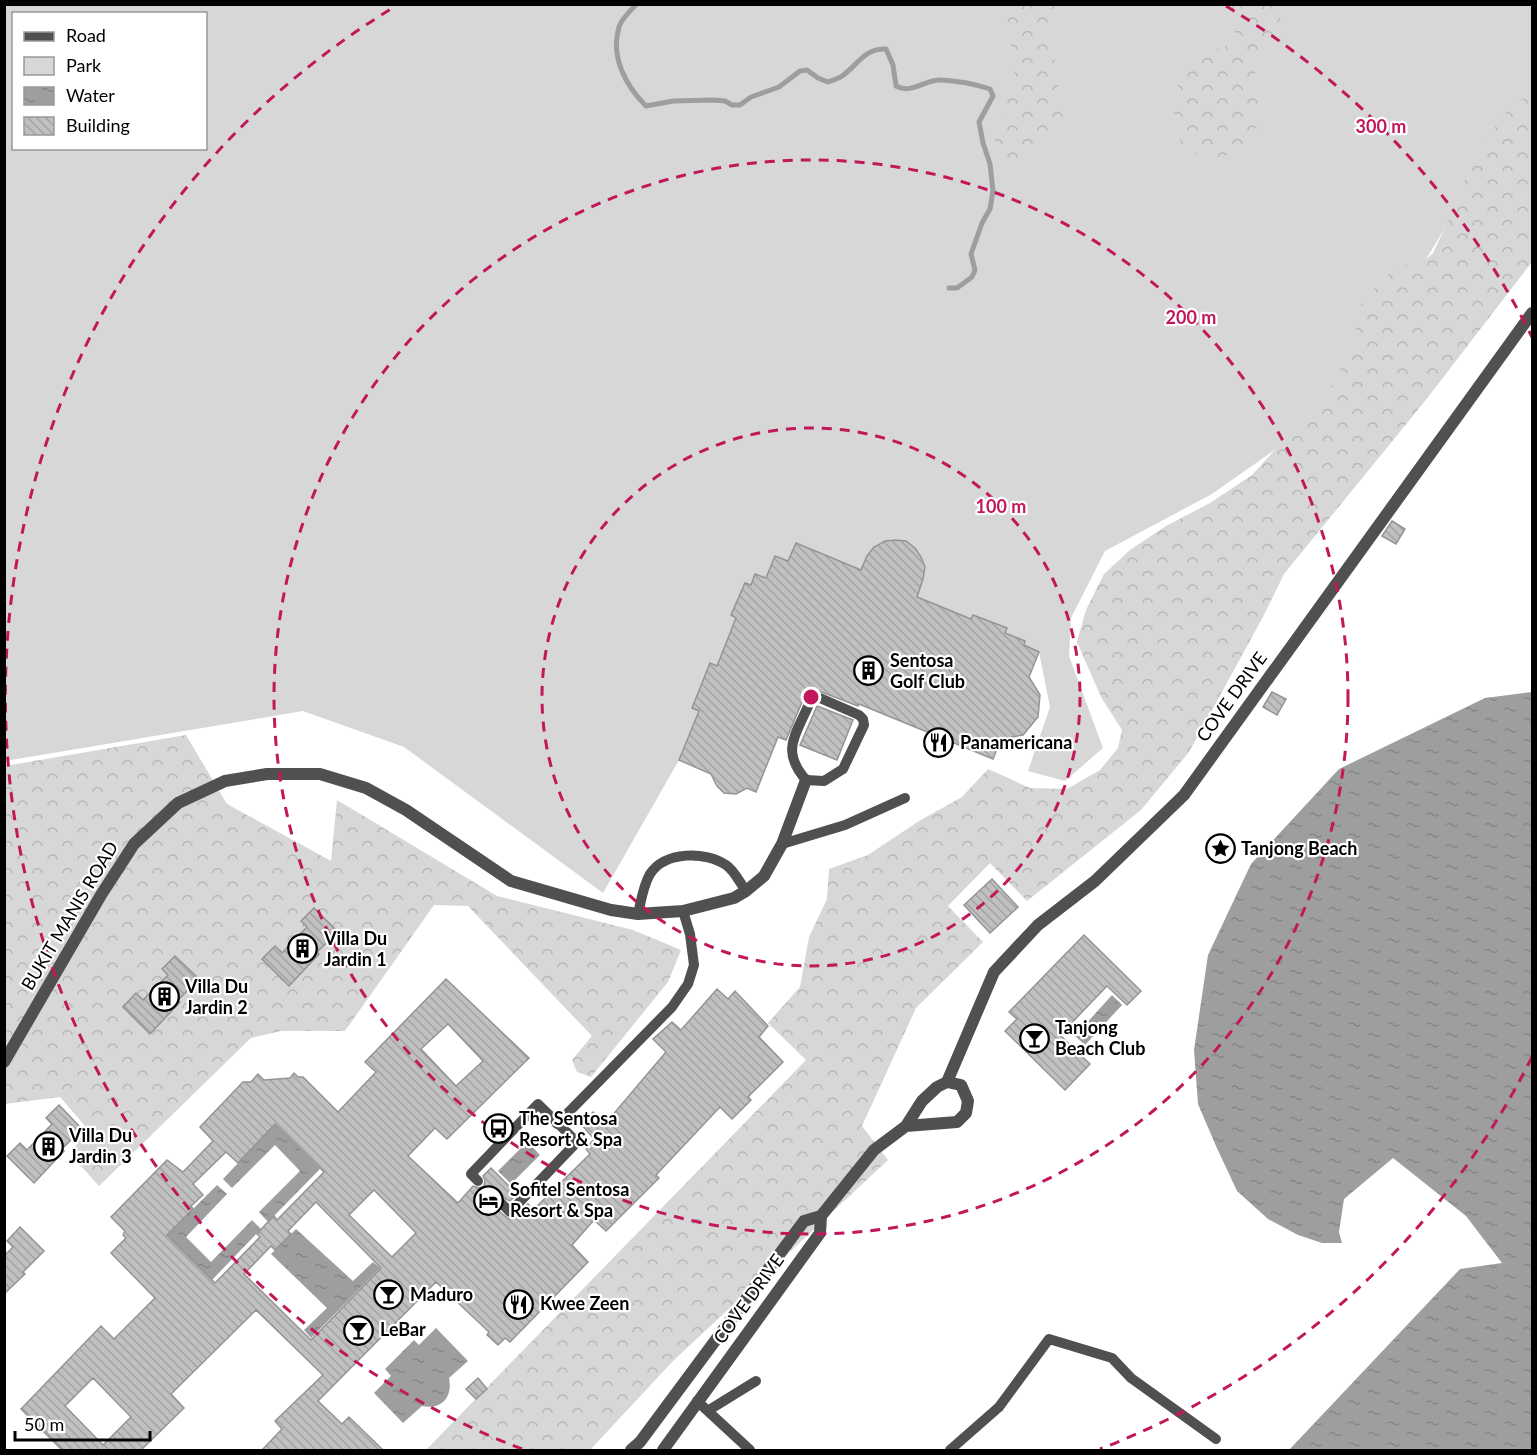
<svg xmlns="http://www.w3.org/2000/svg" width="1537" height="1455" font-family="Lato,sans-serif">
<style>
.green{fill:#d7d7d7;fill-rule:evenodd}
.forest{fill:url(#forest-crowns)}
.water{fill:url(#water-ripples)}
.lines{fill:none;stroke-linecap:round;stroke-linejoin:round}
.stream{stroke:#9e9e9e;stroke-width:5}
.building{fill:url(#building-back-hatch);stroke:#949494;stroke-width:1.5;fill-rule:evenodd}
.lane{stroke:#505050;stroke-width:10}
.street{stroke:#505050;stroke-width:12}
.ring{fill:none;stroke:#c2185b;stroke-width:3;stroke-dasharray:10 8}
.labels{text-anchor:middle;stroke-width:4.5;stroke-linejoin:round;paint-order:stroke}
.poi-label{font-size:18px;font-weight:bold;fill:#000;stroke:#fff;text-anchor:start}
.street-label{font-size:18px;fill:#000;stroke:#fff}
.centre{fill:#c2185b;stroke:#fff;stroke-width:3}
.ring-label{font-size:18px;text-anchor:middle;font-weight:bold;fill:#c2185b;stroke:#fff;stroke-width:4.5;stroke-linejoin:round;paint-order:stroke}
</style>
<defs>
<pattern id="forest-crowns" width="20" height="18" patternUnits="userSpaceOnUse" patternTransform="scale(1.5)"><rect width="20" height="18" fill="#d7d7d7"/><path d="M2 6a3 3 0 1 1 6 0M12 15a3 3 0 1 1 6 0" fill="none" stroke="#b7b7b7"/></pattern>
<pattern id="water-ripples" width="26" height="14" patternUnits="userSpaceOnUse" patternTransform="scale(1.5)"><rect width="26" height="14" fill="#9e9e9e"/><path d="M2 4q2-2 4 0t4 0M15 11q2-2 4 0t4 0" fill="none" stroke="#868686"/></pattern>
<pattern id="building-back-hatch" width="6" height="6" patternUnits="userSpaceOnUse" patternTransform="scale(1.5)"><rect width="6" height="6" fill="#c0c0c0"/><path d="M-1 5l2 2M0 0l6 6M5-1l2 2" fill="none" stroke="#a3a3a3"/></pattern>
</defs>
<rect width="100%" height="100%" fill="#fff"/>
<path class="green" d="M5,5H1532V126L1482,167L1337,406L1212,494L1105,551L1071,618L1069,656L1103,748L1065,781L1028,771L1050,707L1039,652L1024,645L1025,641L1005,633L1007,628L973,615L971,619L917,597C920,587 926,576 924,566C920,543 892,531 874,547C866,554 863,566 859,576L849,565L796,543L788,561L775,556L766,578L755,574L751,585L745,583L731,615L736,618L717,666L711,663L692,708L699,711L679,760L603,893L404,747L303,711L5,761ZM14,14H206V148H14Z"/>
<g class="forest">
<polygon points="1010,4 1061,5 1049,28 1065,127 1004,169 993,146 1015,78 1007,14"/>
<polygon points="1233,5 1278,5 1284,40 1264,52 1254,67 1258,97 1256,130 1242,152 1204,160 1181,144 1174,114 1178,84 1193,55 1224,47 1236,35 1228,15"/>
<polygon points="1532,92 1532,262 1425,401 1284,574 1263,617 1189,752 1141,810 1027,901 990,863 948,906 983,942 916,1008 862,1126 888,1160 673,1361 590,1450 426,1450 806,1060 768,1023 800,987 809,937 827,899 829,869 868,855 919,821 962,797 988,769 1030,788 1067,789 1100,770 1118,748 1122,730 1101,697 1077,642 1086,610 1104,574 1130,550 1166,526 1210,503 1252,475 1329,390 1355,344 1358,309 1373,290 1398,265 1421,264 1433,253 1458,200 1473,156 1506,113"/>
<polygon points="186,735 227,804 331,861 337,800 497,896 633,930 681,950 668,982 591,1077 577,1072 572,1060 592,1036 468,906 434,905 345,1031 281,1031 251,1038 99,1186 71,1155 86,1127 60,1097 5,1104 5,766"/>
</g>
<g class="water">
<polygon points="1532,692 1532,1450 1289,1450 1460,1269 1502,1263 1466,1216 1393,1158 1344,1199 1339,1232 1342,1243 1322,1243 1298,1235 1268,1219 1237,1191 1216,1146 1198,1104 1194,1050 1208,955 1251,864 1339,769 1485,698"/>
<polygon points="1112,995 1122,1005 1085,1045 1075,1036"/>
<polygon points="275,1124 320,1169 268,1222 259,1212 300,1171 275,1145 232,1188 223,1179"/>
<polygon points="527,1142 540,1155 511,1184 498,1171"/>
<polygon points="217,1185 227,1194 186,1237 211,1262 252,1220 261,1229 212,1280 167,1235"/>
<polygon points="296,1229 353,1281 373,1262 380,1268 311,1338 304,1330 327,1308 271,1254"/>
<path d="M436,1328L468,1361L449,1378C453,1397 442,1410 422,1406L403,1423L374,1393L391,1376L385,1369L414,1340L419,1345Z"/>
</g>
<g class="lines">
<path class="stream" d="M636,4C631,11 621,19 619,27C610,57 626,86 646,106L673,101L714,100L725,101L732,105H740L751,97L779,87L800,71L807,70L818,78L828,82C833,80 838,79 842,76C858,65 864,48 886,49L893,65L896,86C912,95 927,78 942,80C958,81 975,84 990,89L993,96L979,122L983,143L990,164L993,191L990,209L982,223L971,254L975,270L972,277L957,288H949"/>
</g>
<g class="building">
<polygon points="1392,521 1405,529 1396,544 1382,536"/>
<polygon points="895,540 906,541 915,548 921,557 925,567 923,579 917,597 971,619 973,615 1007,628 1005,633 1025,641 1024,645 1039,652 1029,677 1040,695 1038,717 1023,735 1001,739 993,759 859,704 858,706 819,691 811,692 803,700 786,740 778,737 756,792 747,788 736,794 724,793 717,786 711,774 679,760 699,711 692,708 710,663 717,666 736,618 731,615 745,583 751,585 755,574 766,578 775,556 788,561 796,543 861,570 867,556 874,547 885,541"/>
<polygon points="1272,692 1286,699 1277,715 1263,707"/>
<polygon points="817,706 853,720 837,760 800,745"/>
<polygon points="992,879 1018,907 990,933 964,905"/>
<polygon points="314,908 338,932 317,952 319,954 289,986 262,959 275,946 282,953 307,927 301,921"/>
<polygon points="1084,935 1141,991 1127,1005 1107,986 1060,1035 1090,1064 1065,1090 1005,1031 1017,1019 1009,1012"/>
<polygon points="175,956 199,979 178,1000 180,1002 150,1034 123,1007 136,993 143,1000 168,975 162,969"/>
<path d="M446,979L529,1058L447,1139L435,1128L408,1156L458,1203L473,1186L479,1188L484,1186L485,1180L483,1176L491,1168L517,1194L510,1201L501,1197L495,1202L496,1209L509,1219L515,1218L528,1204L533,1210L590,1154L586,1149L594,1139L581,1124L593,1112L605,1124L666,1052L653,1039L672,1022L681,1030L717,989L728,999L735,991L768,1026L759,1037L783,1062L748,1097L751,1100L732,1119L720,1107L656,1175L659,1178L606,1231L594,1220L572,1245L588,1262L510,1342L505,1338L498,1345L487,1335L489,1332L436,1282L318,1401L342,1424L349,1417L383,1450H262L282,1429L275,1421L323,1375L256,1310L171,1394L184,1408L141,1450H62L21,1409L101,1326L114,1339L155,1298L111,1253L126,1238L123,1235L125,1231L111,1217L167,1160L183,1172L213,1141L200,1127L243,1082H251L258,1074L264,1080L290,1078L294,1073L298,1077H303L338,1112L376,1072L365,1062ZM448,1024L483,1061L456,1086L421,1049ZM275,1124L324,1172L277,1220L274,1216L265,1225L257,1234L260,1237L215,1283L167,1235L193,1209L191,1206L203,1195L193,1184L226,1152L238,1163ZM374,1190L416,1233L392,1257L349,1215ZM316,1202L381,1268L311,1340L244,1274L271,1246L275,1250L291,1234L288,1231ZM93,1378L131,1417L103,1445L65,1406Z"/>
<polygon points="59,1105 82,1129 62,1149 64,1151 34,1183 7,1156 20,1143 27,1150 52,1124 46,1118"/>
<polygon points="20,1227 44,1251 23,1272 25,1274 4,1294 4,1256 13,1247 7,1241"/>
<polygon points="478,1378 487,1389 476,1399 466,1389"/>
</g>
<g class="lines">
<g class="lane">
<path d="M820,698L859,715L863,719L864,725L843,769L824,781L806,780C780,750 796,735 809,704L813,699Z"/>
<polyline points="782,844 845,825 905,798"/>
<path d="M638,914C641,901 643,886 650,874C665,851 706,851 726,865C734,870 740,883 746,891"/>
<polyline points="557,1124 672,1007 688,984 694,965 690,934 683,911"/>
<polyline points="478,1181 471,1174 538,1104 577,1142 510,1212 502,1204"/>
<polyline points="697,1401 750,1450"/>
<polyline points="709,1410 756,1381"/>
<polyline points="950,1450 999,1407 1049,1339 1112,1358 1131,1378 1216,1439"/>
</g>
<g class="street">
<polyline points="4,1062 101,895 134,844 178,803 225,781 267,774 320,774 366,788 406,810 511,881 611,910 638,914 683,911 734,898 746,891 764,876 782,844 806,780"/>
<polyline points="947,1082 994,972 1038,925 1095,881 1184,795 1532,313"/>
<polyline points="631,1450 640,1442 804,1221 821,1216"/>
<polyline points="663,1450 820,1233 821,1216 874,1150 906,1126 922,1101 937,1087 947,1082 961,1085 968,1101 966,1113 957,1122 906,1126"/>
</g>
</g>
<g class="ring">
<circle cx="811" cy="697" r="269"/>
<circle cx="811" cy="697" r="537"/>
<path d="M1532 1057A806 806 0 0 1 1100 1449M522 1449A806 806 0 0 1 396 6M1226 6A806 806 0 0 1 1532 337"/>
</g>
<defs>
<symbol id="building-ring" viewBox="-11 -11 22 22"><circle r="9.5" fill="#fff" stroke="#000" stroke-width="1.5"/><path d="M-4-6H4V6H1V3H-1V6H-4ZM-2.5-4.3h1.7v1.8h-1.7ZM.8-4.3h1.7v1.8H.8ZM-2.5-1h1.7V.8h-1.7ZM.8-1h1.7V.8H.8Z" fill="#000"/></symbol>
<symbol id="restaurant-ring" viewBox="-11 -11 22 22"><circle r="9.5" fill="#fff" stroke="#000" stroke-width="1.5"/><path d="M-5-6h1v4h1v-4h1v4h1v-4h1v5L-1.5 .5V6h-2V.5L-5-1ZM5-6V6H3V1.5H1.5Q1.5-4 5-6Z" fill="#000"/></symbol>
<symbol id="sight-ring" viewBox="-11 -11 22 22"><circle r="9.5" fill="#fff" stroke="#000" stroke-width="1.5"/><path d="M0-6L1.8-2.2L6-1.7L2.9 1.2L3.7 5.4L0 3.3L-3.7 5.4L-2.9 1.2L-6-1.7L-1.8-2.2Z" fill="#000"/></symbol>
<symbol id="bar-ring" viewBox="-11 -11 22 22"><circle r="9.5" fill="#fff" stroke="#000" stroke-width="1.5"/><path d="M-6-5H6L.8 .8V4.5H3.5V6h-7V4.5H-.8V.8Z" fill="#000"/></symbol>
<symbol id="bus-ring" viewBox="-11 -11 22 22"><circle r="9.5" fill="#fff" stroke="#000" stroke-width="1.5"/><path d="M-5-6H5V4H4V6H2V4H-2V6H-4V4H-5ZM-3.5-4V0h7V-4ZM-3.5 1.2v1.5H-2V1.2ZM2 1.2v1.5H3.5V1.2Z" fill="#000"/></symbol>
<symbol id="hotel-ring" viewBox="-11 -11 22 22"><circle r="9.5" fill="#fff" stroke="#000" stroke-width="1.5"/><path d="M-6-4.5h1.5V1H6V5H4.5V3h-9V5H-6ZM-4 0a1.8 1.8 0 1 1 3.6 0ZM.5 0V-2.5h3Q6-2.5 6 0Z" fill="#000"/></symbol>
</defs>
<g fill-rule="evenodd">
<use href="#building-ring" x="852" y="654" width="33" height="33"/>
<use href="#restaurant-ring" x="922" y="726" width="33" height="33"/>
<use href="#sight-ring" x="1204" y="832" width="33" height="33"/>
<use href="#building-ring" x="286" y="932" width="33" height="33"/>
<use href="#building-ring" x="148" y="980" width="33" height="33"/>
<use href="#bar-ring" x="1018" y="1022" width="33" height="33"/>
<use href="#bus-ring" x="482" y="1112" width="33" height="33"/>
<use href="#building-ring" x="32" y="1130" width="33" height="33"/>
<use href="#hotel-ring" x="472" y="1184" width="33" height="33"/>
<use href="#bar-ring" x="372" y="1278" width="33" height="33"/>
<use href="#restaurant-ring" x="502" y="1288" width="33" height="33"/>
<use href="#bar-ring" x="342" y="1314" width="33" height="33"/>
</g>
<g class="labels">
<g class="poi-label">
<text x="890" y="667">Sentosa<tspan x="890" dy="21">Golf Club</tspan></text>
<text x="960" y="749">Panamericana</text>
<text x="1241" y="855">Tanjong Beach</text>
<text x="324" y="945">Villa Du<tspan x="324" dy="21">Jardin 1</tspan></text>
<text x="185" y="993">Villa Du<tspan x="185" dy="21">Jardin 2</tspan></text>
<text x="1055" y="1034">Tanjong<tspan x="1055" dy="21">Beach Club</tspan></text>
<text x="519" y="1125">The Sentosa<tspan x="519" dy="21">Resort &amp; Spa</tspan></text>
<text x="69" y="1142">Villa Du<tspan x="69" dy="21">Jardin 3</tspan></text>
<text x="510" y="1196">Sofitel Sentosa<tspan x="510" dy="21">Resort &amp; Spa</tspan></text>
<text x="410" y="1301">Maduro</text>
<text x="540" y="1310">Kwee Zeen</text>
<text x="380" y="1336">LeBar</text>
</g>
<g class="street-label">
<text transform="translate(1232 697) rotate(-54)" y="6">COVE DRIVE</text>
<text transform="translate(70 916) rotate(-59)" y="6">BUKIT MANIS ROAD</text>
<text transform="translate(749 1299) rotate(-54)" y="6">COVE DRIVE</text>
</g>
</g>
<circle cx="811" cy="697" r="9" class="centre"/>
<g class="ring-label">
<text x="1381" y="133">300 m</text>
<text x="1191" y="324">200 m</text>
<text x="1001" y="513">100 m</text>
</g>
<rect width="1537" height="1455" fill="none" stroke="#000000" stroke-width="12"/>
<rect x="12" y="12" width="195" height="138" fill="#ffffff" stroke="#999999" stroke-width="1.5"/>
<rect x="24" y="32" width="30" height="9" fill="#505050" stroke="#999999" stroke-width="1.5"/>
<text x="66" y="42" font-size="18" fill="#000000">Road</text>
<rect x="24" y="57" width="30" height="18" fill="#d7d7d7" stroke="#999999" stroke-width="1.5"/>
<text x="66" y="72" font-size="18" fill="#000000">Park</text>
<rect x="24" y="87" width="30" height="18" fill="url(#water-ripples)" stroke="#999999" stroke-width="1.5"/>
<text x="66" y="102" font-size="18" fill="#000000">Water</text>
<rect x="24" y="117" width="30" height="18" fill="url(#building-back-hatch)" stroke="#999999" stroke-width="1.5"/>
<text x="66" y="132" font-size="18" fill="#000000">Building</text>
<path d="M15 1431v9h135v-9" fill="none" stroke="#000000" stroke-width="3"/>
<text x="24" y="1431" font-size="18" fill="#000000" stroke="#ffffff" stroke-width="4.5" paint-order="stroke">50 m</text>
</svg>
